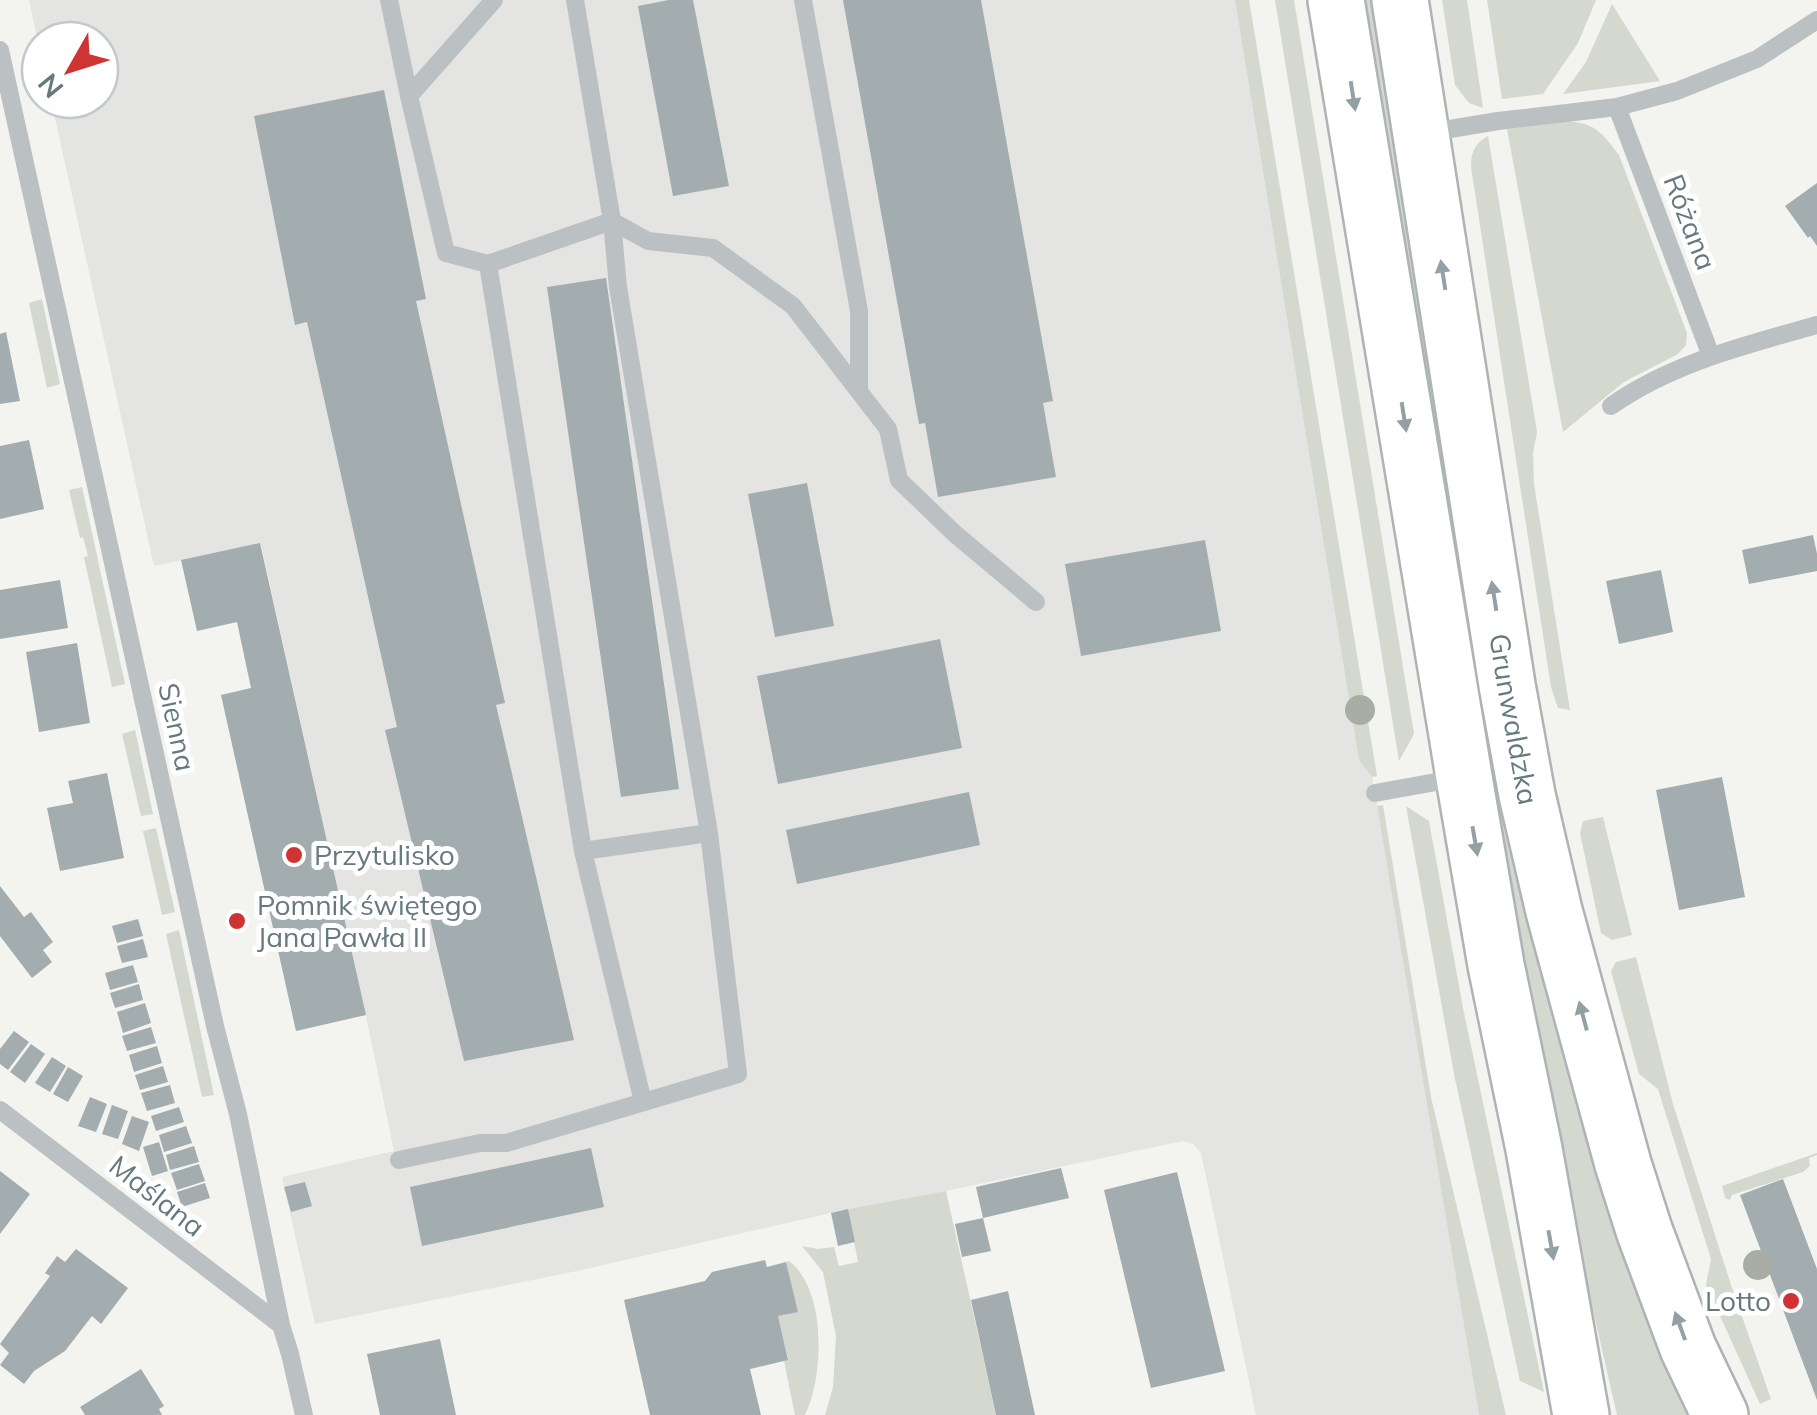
<svg xmlns="http://www.w3.org/2000/svg" width="1817" height="1415" font-family="Mulish,sans-serif">
<style>
.built{fill:#e4e4e3}
.green{fill:#d4d8cf}
.building{fill:#a3acaf}
.lines{fill:none;stroke-linecap:round;stroke-linejoin:round}
.major-casing{stroke:#aeb4b6;stroke-width:60}
.minor{stroke:#bbc0c2;stroke-width:18}
.major{stroke:#fff;stroke-width:55}
.tree{fill:#a8aea3}
.oneway{fill:#93a1a5}
.poi-dot{fill:#d03333;stroke:#fff;stroke-width:4}
.labels{text-anchor:middle;stroke-width:10;stroke-linejoin:round;paint-order:stroke}
.street-label{font-size:28px;fill:#65797e;stroke:#fff}
.poi-label{font-size:28px;fill:#65797e;stroke:#fff;text-anchor:start}
</style>
<rect width="100%" height="100%" fill="#f3f3f0"/>
<polygon class="built" points="29,0 1235,0 1359,759 1372,777 1375,793 1479,1415 1256,1415 1201,1153 1193,1144 1183,1141 946,1191 848,1209 577,1271 315,1324 282,1177 394,1151 366,1016 261,544 154,566 51,100 100,100 100,40 40,40 40,51"/>
<g class="green">
<polygon points="1235,0 1249,0 1377,776 1372,777 1359,760"/>
<polygon points="1275,0 1294,0 1414,734 1399,761"/>
<polygon points="1359,0 1378,0 1472,595 1697,1415 1617,1415 1563,1179 1528,1012"/>
<polygon points="1442,0 1467,0 1483,108 1469,103 1455,85"/>
<polygon points="1487,0 1596,0 1578,43 1543,94 1502,99"/>
<polygon points="1612,4 1660,81 1563,94 1586,62"/>
<path d="M1566,121C1596,123 1602,133 1619,155L1687,333L1686,345L1678,354L1624,382L1563,432L1507,129Z"/>
<path d="M1488,136L1537,432L1533,453L1534,484L1570,710L1558,708L1551,687L1471,167C1471,152 1475,143 1488,136Z"/>
<polygon points="42,299 60,384 47,388 29,303"/>
<polygon points="82,487 125,684 112,687 84,557 88,556 83,537 80,538 69,490"/>
<polygon points="135,730 153,814 141,816 122,734"/>
<polygon points="1383,805 1431,1097 1506,1415 1479,1415 1377,806"/>
<polygon points="1406,806 1429,821 1463,1008 1544,1392 1520,1381 1454,1074"/>
<polygon points="1603,817 1632,935 1612,940 1601,933 1580,833 1583,821"/>
<polygon points="156,828 175,912 162,915 143,831"/>
<polygon points="179,930 214,1095 202,1097 166,934"/>
<polygon points="1636,957 1673,1104 1731,1285 1771,1399 1760,1404 1706,1285 1711,1259 1658,1089 1639,1074 1611,971 1616,962"/>
<polygon points="1817,1153 1817,1155 1809,1158 1810,1166 1803,1172 1732,1195 1730,1200 1725,1198 1722,1186"/>
<polygon points="946,1191 996,1415 825,1415 833,1387 836,1336 823,1272 802,1246 818,1249 834,1247 839,1266 858,1262 848,1209"/>
<path d="M789,1261C827,1290 824,1376 805,1415H795L784,1361L788,1359L778,1316L797,1311L786,1262Z"/>
</g>
<g class="building">
<polygon points="669,0 693,0 729,186 673,196 638,6"/>
<polygon points="843,0 981,0 1053,401 1043,403 1056,477 938,497 925,423 919,424"/>
<polygon points="384,90 426,299 416,301 505,703 496,705 574,1040 464,1061 385,730 397,727 307,322 295,325 254,116"/>
<polygon points="1817,183 1817,246 1810,236 1808,238 1785,206"/>
<polygon points="606,278 679,789 621,797 547,287"/>
<polygon points="6,332 20,401 0,404 0,334"/>
<polygon points="29,440 44,509 0,519 0,446"/>
<polygon points="807,483 834,626 775,637 748,494"/>
<polygon points="1813,535 1817,554 1817,571 1749,584 1742,550"/>
<polygon points="1205,540 1221,631 1081,656 1065,564"/>
<polygon points="260,543 366,1015 296,1031 221,695 251,688 237,622 197,631 181,560"/>
<polygon points="1661,570 1673,632 1619,644 1606,581"/>
<polygon points="60,580 68,628 0,639 0,590"/>
<polygon points="940,639 962,748 778,784 757,676"/>
<polygon points="77,643 90,723 39,732 26,652"/>
<polygon points="107,773 124,858 60,871 47,808 73,803 68,781"/>
<polygon points="1722,777 1745,897 1679,910 1656,790"/>
<polygon points="969,792 980,845 797,884 786,830"/>
<polygon points="0,886 24,917 31,912 53,942 43,950 52,962 32,978 0,936"/>
<polygon points="138,919 143,936 117,943 112,926"/>
<polygon points="143,939 148,957 122,963 117,946"/>
<polygon points="133,965 138,982 110,990 105,973"/>
<polygon points="139,984 143,1000 115,1008 110,993"/>
<polygon points="145,1003 151,1023 123,1033 117,1012"/>
<polygon points="151,1027 156,1043 127,1051 122,1036"/>
<polygon points="14,1031 29,1042 8,1070 0,1064 0,1049"/>
<polygon points="31,1044 45,1054 25,1083 10,1072"/>
<polygon points="157,1046 162,1063 134,1072 129,1055"/>
<polygon points="52,1057 66,1066 50,1092 35,1083"/>
<polygon points="163,1066 168,1082 140,1090 135,1075"/>
<polygon points="68,1067 83,1076 68,1102 53,1094"/>
<polygon points="170,1085 175,1103 147,1111 141,1093"/>
<polygon points="90,1097 107,1104 96,1132 78,1126"/>
<polygon points="112,1105 128,1111 118,1139 102,1134"/>
<polygon points="179,1107 184,1122 156,1131 151,1116"/>
<polygon points="132,1116 149,1122 139,1151 122,1144"/>
<polygon points="186,1126 192,1143 164,1152 159,1135"/>
<polygon points="159,1142 168,1171 152,1176 143,1147"/>
<polygon points="194,1146 199,1162 170,1170 166,1155"/>
<polygon points="591,1148 604,1207 422,1246 410,1187"/>
<polygon points="199,1164 205,1181 177,1190 171,1173"/>
<polygon points="1061,1168 1069,1198 983,1218 976,1187"/>
<polygon points="0,1171 30,1194 0,1234"/>
<polygon points="1177,1172 1225,1371 1151,1388 1104,1190"/>
<polygon points="1783,1179 1817,1269 1817,1400 1740,1195"/>
<polygon points="305,1182 312,1206 291,1212 284,1187"/>
<polygon points="205,1183 210,1198 182,1207 177,1192"/>
<polygon points="848,1209 855,1242 838,1246 831,1213"/>
<polygon points="983,1218 991,1251 962,1257 955,1224"/>
<polygon points="76,1249 128,1288 101,1324 92,1316 65,1351 34,1371 24,1384 0,1365 9,1353 0,1344 50,1276 45,1273 57,1256 65,1262"/>
<polygon points="765,1260 767,1267 786,1262 798,1312 778,1316 788,1360 750,1369 761,1415 650,1415 624,1300 705,1281 712,1272"/>
<polygon points="1008,1291 1035,1415 996,1415 971,1300"/>
<polygon points="440,1339 456,1415 380,1415 367,1354"/>
<polygon points="141,1369 164,1406 159,1409 162,1415 85,1415 80,1407"/>
</g>
<g class="lines">
<defs>
<g id="major">
<polyline points="1336,0 1466,789 1496,965 1534,1149 1581,1415"/>
<path id="s1" d="M1400,0L1507,685L1527,795L1554,911L1623,1164L1644,1230L1688,1348L1720,1415"/>
</g>
</defs>
<use href="#major" class="major-casing"/>
<g class="minor">
<polyline points="389,0 409,96"/>
<polyline points="575,0 612,221 648,241 713,248 793,306 888,429 899,480 954,533 1036,602"/>
<polyline points="803,0 859,311 859,389"/>
<polyline points="0,50 215,1026 238,1114 281,1325 290,1354 304,1415"/>
<polyline points="1617,107 1711,356"/>
<polyline points="1426,133 1498,121 1617,107 1677,91 1757,59 1817,20"/>
<polyline points="488,264 446,253 409,96 494,0"/>
<path d="M1611,406C1672,363 1746,345 1817,325"/>
<polyline points="1375,793 1458,778"/>
<polyline points="583,851 643,1102"/>
<polyline points="0,1110 281,1325"/>
<polyline points="399,1160 480,1143 506,1143 738,1074 709,833 618,287 612,221 488,264 583,851 709,833"/>
</g>
<use href="#major" class="major"/>
</g>
<g class="tree">
<circle cx="1360" cy="710" r="15"/>
<circle cx="1758" cy="1265" r="15"/>
</g>
<defs><path id="oneway-solid" d="M-6-.8H1V-3.2L6.5 0L1 3.2V.8H-6Z" transform="scale(2.5)"/></defs>
<g class="oneway">
<use href="#oneway-solid" transform="translate(1353 96) rotate(81)"/>
<use href="#oneway-solid" transform="translate(1443 275) rotate(-99)"/>
<use href="#oneway-solid" transform="translate(1404 417) rotate(81)"/>
<use href="#oneway-solid" transform="translate(1494 596) rotate(-99)"/>
<use href="#oneway-solid" transform="translate(1475 841) rotate(80)"/>
<use href="#oneway-solid" transform="translate(1583 1016) rotate(-105)"/>
<use href="#oneway-solid" transform="translate(1551 1245) rotate(80)"/>
<use href="#oneway-solid" transform="translate(1680 1326) rotate(-110)"/>
</g>
<g class="poi-dot">
<circle cx="294" cy="855" r="10"/>
<circle cx="237" cy="921" r="10"/>
<circle cx="1791" cy="1301" r="10"/>
</g>
<g class="labels">
<g class="street-label">
<text transform="translate(1690 222) rotate(69)" y="10">Różana</text>
<text dy="10" stroke="none"><textPath href="#s1" startOffset="728">Grunwaldzka</textPath></text>
<text transform="translate(177 727) rotate(78)" y="10">Sienna</text>
<text transform="translate(157 1196) rotate(38)" y="10">Maślana</text>
</g>
<g class="poi-label">
<text x="314" y="865">Przytulisko</text>
<text x="257" y="915">Pomnik świętego<tspan x="257" dy="32">Jana Pawła II</tspan></text>
<text x="1771" y="1311" text-anchor="end">Lotto</text>
</g>
</g>
<g transform="translate(70 70) rotate(231)"><circle r="48" fill="#ffffff" stroke="#c1c9cb" stroke-width="2.5"/>
<path d="M0-8L18 38L0 25L-18 38Z" fill="#d03333"/>
<text y="-15" font-size="28" font-weight="bold" text-anchor="middle" fill="#65797e">N</text>
</g>
</svg>
